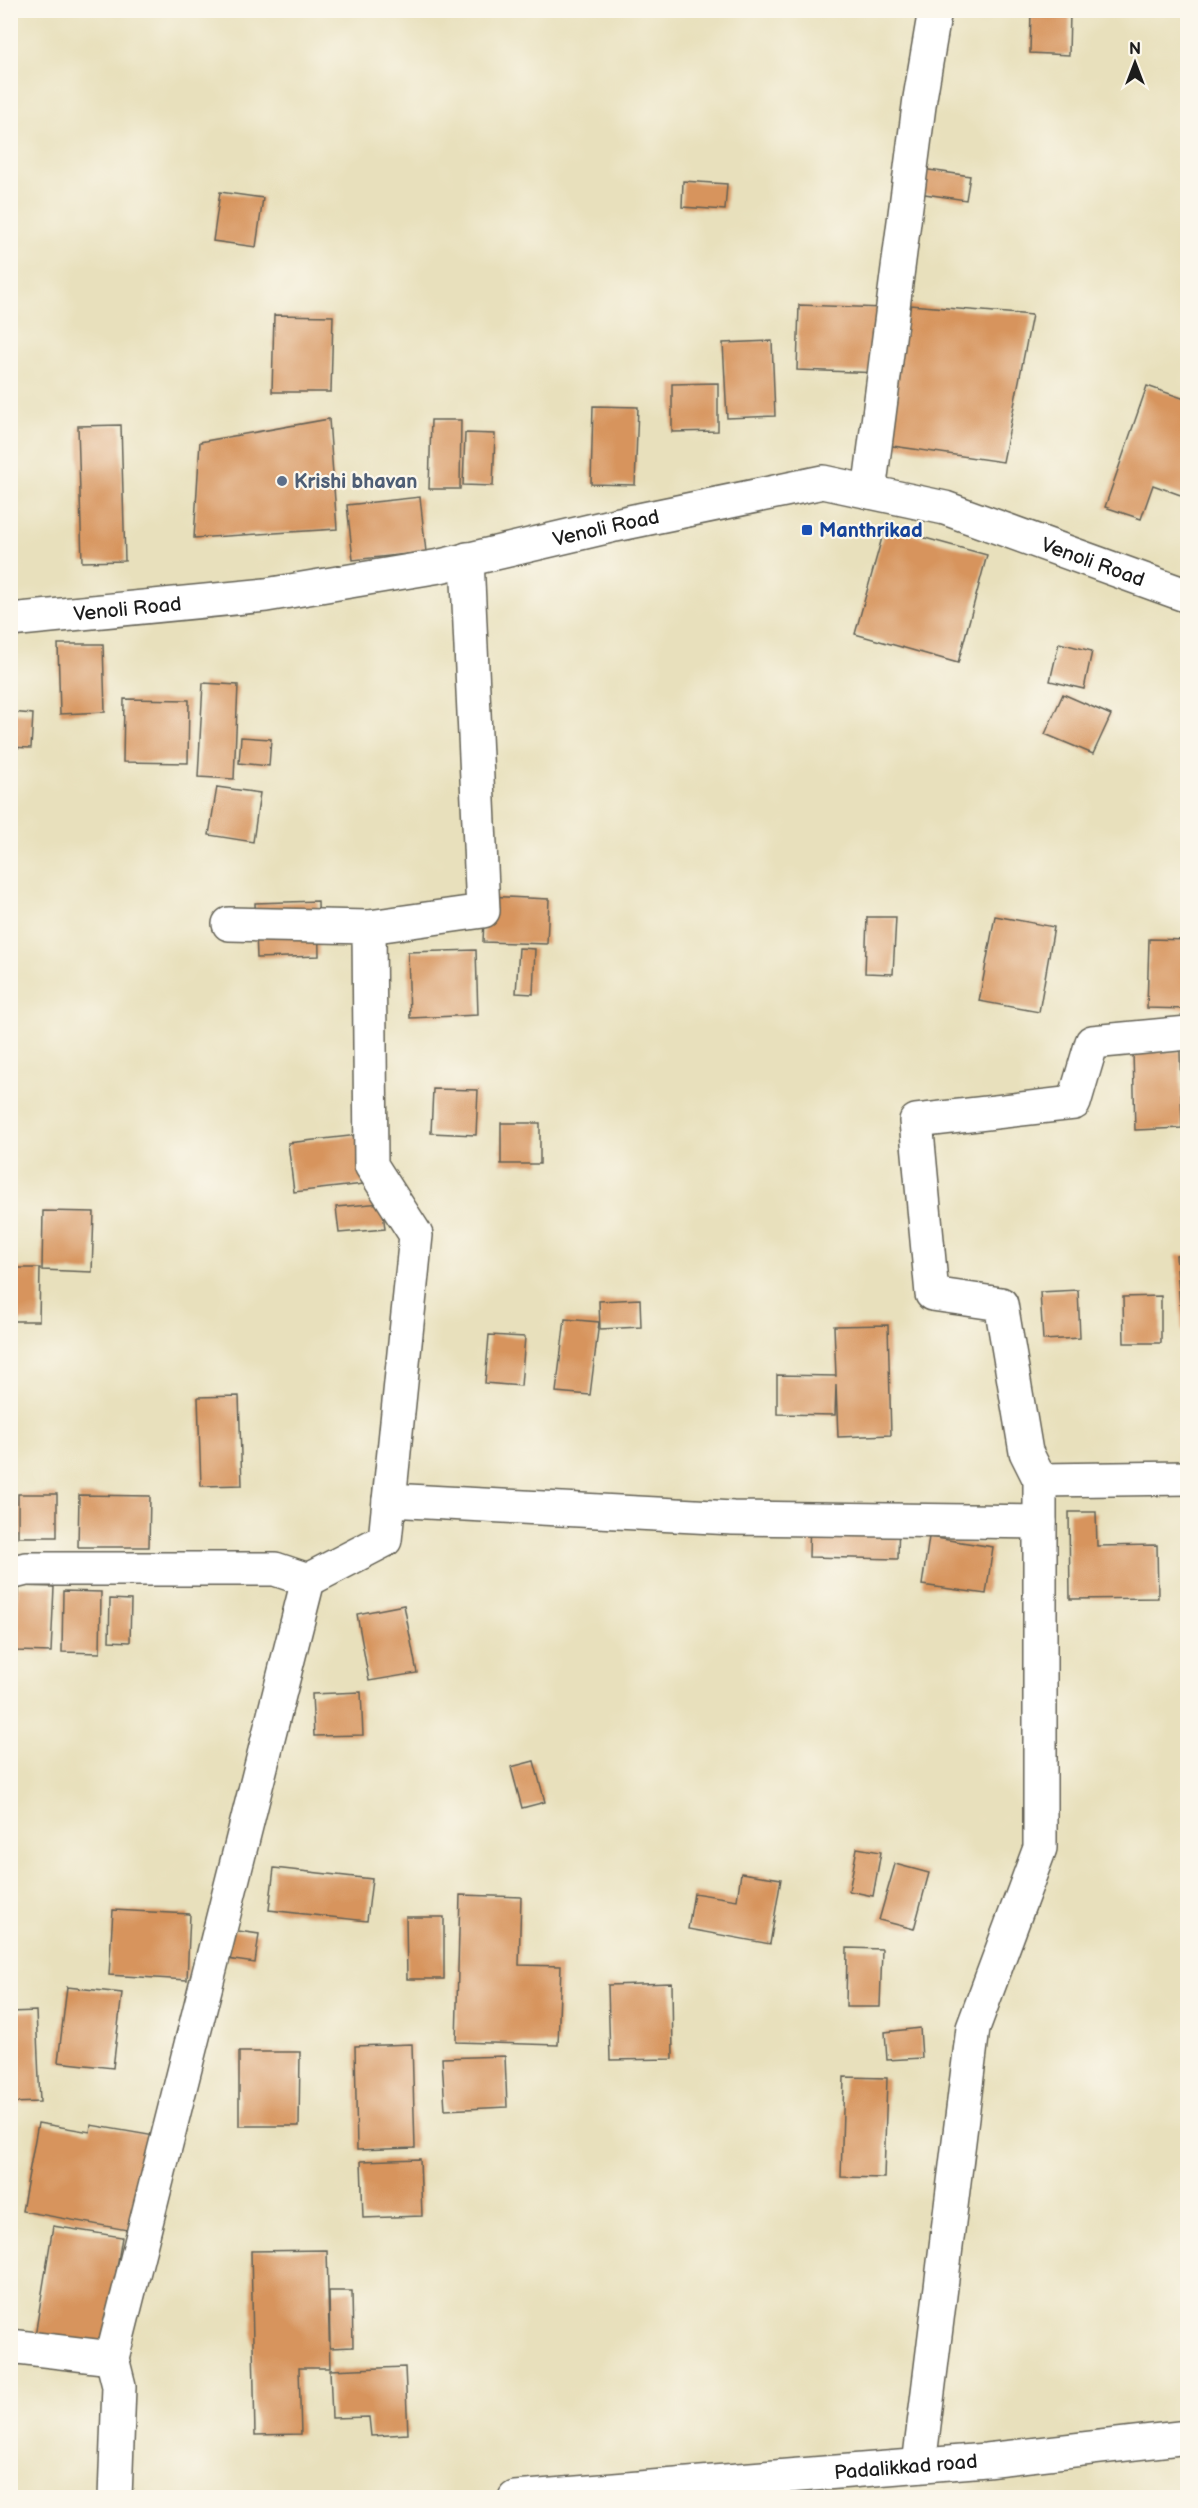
<svg xmlns="http://www.w3.org/2000/svg" width="1198" height="2508" font-family="'Balsamiq Sans',sans-serif">
<style>
.building{fill:#d7945d}
.lines{fill:none;stroke-linecap:round;stroke-linejoin:round}
.minor-casing{stroke:#636154;stroke-width:36}
.minor{stroke:#fff;stroke-width:33}
.service-dot{fill:#5c6f8a;stroke:#fbf7ec;stroke-width:2}
.transit-dot{fill:#1a4fb4;stroke:#fbf7ec;stroke-width:2}
.labels{text-anchor:middle;stroke-width:4.5;stroke-linejoin:round;paint-order:stroke}
.service-label{font-size:20px;font-weight:bold;fill:#4e5e75;stroke:#fbf7ec;text-anchor:start}
.street-label{font-size:20px;fill:#1c1c1c;stroke:#fbf7ec}
.transit-label{font-size:20px;font-weight:bold;fill:#164399;stroke:#fbf7ec;text-anchor:start}
</style>
<rect width="100%" height="100%" fill="#fbf7ec"/>
<filter id="ink" filterUnits="userSpaceOnUse"><feTurbulence type="fractalNoise" baseFrequency=".0167" numOctaves="2"/><feDisplacementMap in="SourceGraphic" scale="12" xChannelSelector="R" yChannelSelector="G"/><feConvolveMatrix kernelMatrix="1 2 1 2 8 2 1 2 1" color-interpolation-filters="sRGB"/></filter>
<filter id="wash" filterUnits="userSpaceOnUse"><feTurbulence type="fractalNoise" baseFrequency=".008" numOctaves="4" result="noise"/><feDisplacementMap in="SourceGraphic" scale="24" xChannelSelector="R" yChannelSelector="G"/><feGaussianBlur stdDeviation="1.35" result="paint"/><feColorMatrix in="noise" values="0 0 0 0 0 0 0 0 0 0 0 0 0 0 0 0 0 1.4 0 .05"/><feComposite in="paint" operator="in"/></filter>
<g filter="url(#wash)">
<rect width="100%" height="100%" fill="#e8e0bc"/>
<g id="blocks">
<g class="building">
<polygon points="1031,11 1070,12 1069,55 1030,53"/>
<polygon points="922,169 970,176 966,200 918,193"/>
<polygon points="683,181 727,184 725,210 682,207"/>
<polygon points="220,192 263,198 256,247 213,241"/>
<polygon points="886,303 1032,315 1003,462 879,444 882,373 797,370 799,305 884,308"/>
<polygon points="274,315 333,316 331,392 272,392"/>
<polygon points="772,341 775,416 727,418 723,343"/>
<polygon points="718,383 718,431 672,432 672,384"/>
<polygon points="1147,386 1188,400 1188,492 1186,497 1153,485 1141,519 1105,507"/>
<polygon points="593,406 638,407 635,485 591,484"/>
<polygon points="329,419 337,529 194,538 200,442"/>
<polygon points="431,420 461,420 460,489 429,489"/>
<polygon points="121,425 125,561 82,562 78,426"/>
<polygon points="465,433 495,434 493,486 463,485"/>
<polygon points="420,497 426,552 353,560 347,505"/>
<polygon points="885,527 987,555 958,663 855,634"/>
<polygon points="1059,643 1092,651 1084,689 1050,681"/>
<polygon points="58,644 103,644 105,712 60,714"/>
<polygon points="203,683 238,685 234,779 198,777"/>
<polygon points="1063,694 1111,715 1093,754 1045,734"/>
<polygon points="124,699 189,700 188,763 123,762"/>
<polygon points="10,712 33,714 31,748 10,747"/>
<polygon points="241,737 271,739 269,766 239,763"/>
<polygon points="217,787 260,793 253,842 209,835"/>
<polygon points="485,896 549,899 547,944 483,942"/>
<polygon points="318,901 319,956 257,958 255,903"/>
<polygon points="995,916 1054,927 1039,1012 979,1001"/>
<polygon points="867,917 896,917 893,974 865,973"/>
<polygon points="1149,939 1188,940 1188,1009 1147,1008"/>
<polygon points="519,948 535,949 533,994 516,993"/>
<polygon points="476,950 478,1015 410,1018 408,952"/>
<polygon points="1180,1051 1182,1128 1135,1130 1133,1052"/>
<polygon points="433,1089 478,1090 476,1135 431,1133"/>
<rect x="501" y="1123" width="39" height="41"/>
<polygon points="376,1133 381,1182 294,1192 288,1143"/>
<polygon points="382,1203 385,1229 339,1233 336,1207"/>
<polygon points="43,1211 94,1212 92,1272 42,1270"/>
<polygon points="1188,1254 1188,1332 1182,1332 1176,1255"/>
<polygon points="10,1268 40,1268 39,1321 10,1321"/>
<polygon points="1078,1290 1080,1338 1043,1340 1040,1292"/>
<polygon points="1161,1296 1161,1343 1124,1343 1123,1297"/>
<polygon points="640,1299 641,1327 600,1329 599,1301"/>
<polygon points="565,1319 599,1322 590,1395 556,1392"/>
<polygon points="888,1325 891,1435 838,1437 836,1385 835,1415 777,1414 777,1375 836,1376 834,1326"/>
<polygon points="489,1335 525,1337 521,1386 485,1383"/>
<polygon points="239,1396 242,1485 201,1486 198,1397"/>
<rect x="18" y="1494" width="39" height="43"/>
<polygon points="79,1495 150,1496 149,1547 78,1547"/>
<polygon points="810,1512 899,1515 898,1559 809,1557"/>
<polygon points="1069,1512 1096,1512 1097,1546 1157,1545 1158,1598 1070,1599"/>
<polygon points="929,1537 993,1547 986,1594 922,1585"/>
<polygon points="18,1586 54,1587 51,1652 16,1651"/>
<polygon points="63,1591 101,1592 100,1653 62,1652"/>
<polygon points="110,1599 131,1600 130,1642 109,1641"/>
<polygon points="404,1605 417,1673 369,1681 357,1614"/>
<polygon points="361,1692 363,1735 314,1736 312,1694"/>
<polygon points="534,1761 545,1802 522,1808 511,1767"/>
<polygon points="857,1848 881,1852 873,1896 849,1891"/>
<polygon points="895,1864 929,1873 914,1929 879,1920"/>
<polygon points="274,1868 372,1879 367,1921 269,1910"/>
<polygon points="741,1873 781,1879 770,1944 688,1929 694,1893 737,1900"/>
<polygon points="460,1895 521,1897 519,1965 561,1966 558,2045 456,2042"/>
<polygon points="113,1910 190,1914 187,1980 109,1975"/>
<polygon points="406,1917 444,1917 444,1979 407,1979"/>
<polygon points="231,1930 259,1934 255,1963 227,1959"/>
<polygon points="847,1948 882,1949 880,2007 846,2007"/>
<polygon points="672,1983 673,2059 610,2060 608,1985"/>
<polygon points="67,1987 122,1993 113,2068 58,2062"/>
<polygon points="36,2011 40,2102 10,2103 10,2012"/>
<polygon points="920,2028 922,2058 887,2060 885,2032"/>
<polygon points="412,2044 415,2148 357,2150 355,2046"/>
<polygon points="239,2052 300,2052 299,2126 239,2126"/>
<polygon points="505,2056 507,2107 445,2110 442,2058"/>
<polygon points="844,2077 887,2078 884,2178 841,2177"/>
<polygon points="38,2123 90,2132 91,2125 155,2136 138,2232 22,2211"/>
<polygon points="420,2159 422,2216 363,2218 361,2161"/>
<polygon points="53,2226 122,2237 101,2364 32,2354"/>
<polygon points="327,2250 330,2368 299,2368 301,2434 255,2435 251,2251"/>
<polygon points="329,2291 352,2291 353,2347 330,2348"/>
<polygon points="405,2367 408,2434 371,2436 369,2417 332,2418 330,2370"/>
</g>
</g>
</g>
<g filter="url(#ink)">
<use href="#blocks" fill-opacity="0" stroke="#636154" stroke-width="1.5"/>
<g class="lines">
<defs>
<g id="minor">
<polyline points="869,492 920,98 935,10"/>
<path id="s1" d="M10,620L266,595L440,566L615,525L823,482L945,508L1188,596"/>
<polyline points="229,924 369,927 371,1165 416,1235 385,1540 308,1580"/>
<polyline points="369,927 483,911 467,559"/>
<polyline points="1040,1480 1188,1478"/>
<polyline points="389,1500 733,1518 1040,1522"/>
<polyline points="10,1573 26,1569 275,1569 308,1580 112,2358 119,2386 115,2498"/>
<polyline points="10,2346 112,2358"/>
<polyline points="919,2465 973,2028 1040,1848 1040,1480 1026,1452 1001,1304 932,1294 916,1121 1074,1103 1092,1042 1188,1033"/>
<path id="s2" d="M515,2498L986,2460L1188,2437"/>
</g>
</defs>
<use href="#minor" class="minor-casing"/>
<use href="#minor" class="minor"/>
</g>
</g>
<circle class="service-dot" cx="282" cy="481" r="6"/>
<rect class="transit-dot" x="801" y="524" width="12" height="12" rx="3"/>
<g class="labels">
<g class="service-label">
<text x="294" y="488">Krishi bhavan</text>
</g>
<g class="street-label">
<text dy="7" stroke="none"><textPath href="#s1" startOffset="604">Venoli Road</textPath></text>
<text dy="7" stroke="none"><textPath href="#s1" startOffset="1108">Venoli Road</textPath></text>
<text dy="7" stroke="none"><textPath href="#s1" startOffset="118">Venoli Road</textPath></text>
<text dy="7" stroke="none"><textPath href="#s2" startOffset="392">Padalikkad road</textPath></text>
</g>
<g class="transit-label">
<text x="819" y="537">Manthrikad</text>
</g>
</g>
<rect width="1198" height="2508" fill="none" stroke="#fbf7ec" stroke-width="36"/>
<g transform="translate(1135 63)" stroke="#fbf7ec" stroke-width="4.5" paint-order="stroke">
<path d="M0-4.5L10 22L0 15L-10 22Z" fill="#1c1c1c"/>
<text y="-9" font-size="16" font-weight="bold" text-anchor="middle" fill="#1c1c1c">N</text>
</g>
</svg>
